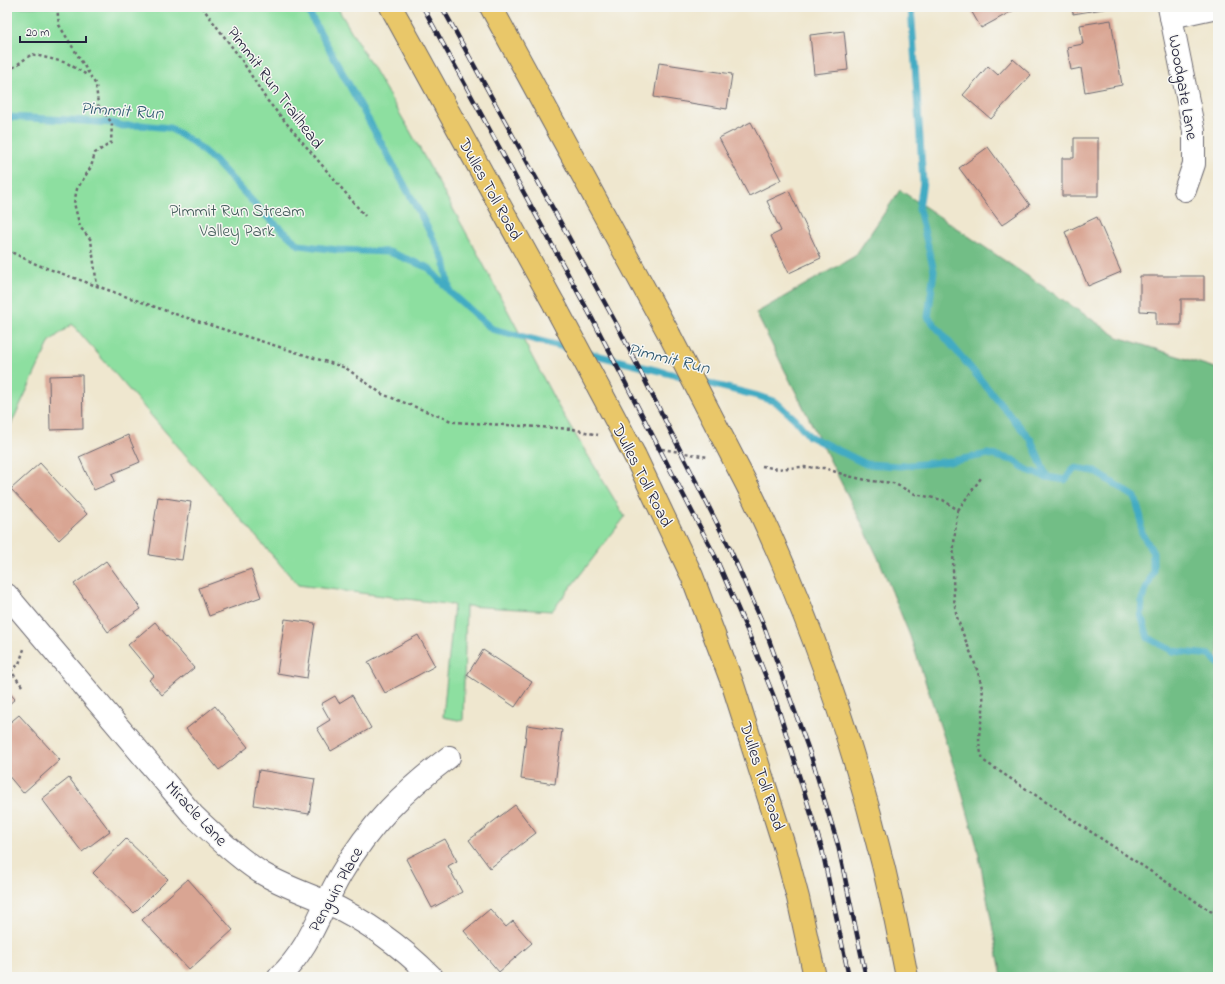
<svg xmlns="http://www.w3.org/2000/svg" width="1225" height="984" font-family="'Indie Flower',sans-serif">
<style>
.green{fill:#8ddfa0;stroke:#58806e}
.forest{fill:#72be86;stroke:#4a7060}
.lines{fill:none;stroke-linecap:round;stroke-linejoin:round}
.stream{stroke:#43abc3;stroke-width:7}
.building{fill:#d9a593}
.minor-casing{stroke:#6a676f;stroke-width:24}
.motorway-casing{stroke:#6a676f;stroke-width:24}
.path{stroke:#6a676f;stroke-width:2.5;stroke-dasharray:3 3;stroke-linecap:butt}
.minor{stroke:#fff;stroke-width:22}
.motorway{stroke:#e9c769;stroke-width:22}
.rail-casing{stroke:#22223b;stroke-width:4.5}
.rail{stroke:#f6f6f2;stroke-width:3;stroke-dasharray:9;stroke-linecap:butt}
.motorway-bridge-casing{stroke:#6a676f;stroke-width:24;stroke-linecap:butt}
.motorway-bridge{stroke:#e9c769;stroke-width:22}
.labels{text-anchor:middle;stroke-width:3;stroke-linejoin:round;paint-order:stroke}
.street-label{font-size:17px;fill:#22223b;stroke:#f6f6f2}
.park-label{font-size:17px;fill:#425b59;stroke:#f6f6f2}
.water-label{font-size:18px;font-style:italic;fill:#2f5971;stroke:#f6f6f2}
</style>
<rect width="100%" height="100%" fill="#f6f6f2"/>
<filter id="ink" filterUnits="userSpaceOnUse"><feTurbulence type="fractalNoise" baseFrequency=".025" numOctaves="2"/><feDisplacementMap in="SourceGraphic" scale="8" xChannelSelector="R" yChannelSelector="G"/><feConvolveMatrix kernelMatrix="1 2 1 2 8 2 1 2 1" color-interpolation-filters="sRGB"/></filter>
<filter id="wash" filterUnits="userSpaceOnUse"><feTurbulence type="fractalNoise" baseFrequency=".012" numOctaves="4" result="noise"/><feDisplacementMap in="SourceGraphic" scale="16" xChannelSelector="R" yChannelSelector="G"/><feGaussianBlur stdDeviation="0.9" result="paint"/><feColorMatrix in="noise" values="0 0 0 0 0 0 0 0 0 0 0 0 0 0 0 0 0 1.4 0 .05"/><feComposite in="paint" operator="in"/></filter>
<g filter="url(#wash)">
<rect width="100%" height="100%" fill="#efe7cf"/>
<polygon class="green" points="7,7 337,7 410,131 479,256 558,406 625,517 552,611 466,606 463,721 443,717 454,605 298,585 72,324 50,341 7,433"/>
<polygon class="forest" points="900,190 1118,337 1218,369 1218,977 1002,977 977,846 959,782 910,636 880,562 863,526 756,313 855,256"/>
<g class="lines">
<g class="stream">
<polyline points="306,7 422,217 444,260 450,292"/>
<polyline points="911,7 923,182 919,209 934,271 928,317 1031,440 1047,477"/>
<polyline points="7,117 69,120 112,123 123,126 141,125 170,128 194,143 216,162 265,215 299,245 338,250 389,252 429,268 450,292 492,329 572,349"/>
<polyline points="584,352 687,378"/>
<polyline points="699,381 758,396 776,402 795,419 809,436 866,464 900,466 953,461 988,454 1013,460 1027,470 1047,477 1065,480 1074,468 1094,471 1135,497 1141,518 1141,531 1153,553 1153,572 1142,599 1141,615 1148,638 1173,651 1210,655 1218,663"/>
</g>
</g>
<g id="blocks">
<g class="building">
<polygon points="969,7 1014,7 1016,9 981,28"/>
<polygon points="1072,7 1109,7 1109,8 1073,14"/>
<polygon points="1111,20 1122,85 1085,92 1081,68 1071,70 1067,47 1083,44 1080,25"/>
<polygon points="844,31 848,70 814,74 810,35"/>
<polygon points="1013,59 1031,75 991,119 963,95 988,66 998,75"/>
<polygon points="659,63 732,74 727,109 654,97"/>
<polygon points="751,122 781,180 749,196 719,138"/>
<polygon points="1074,138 1098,138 1098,196 1062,196 1062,158 1074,158"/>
<polygon points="988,147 1030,205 1002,225 959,168"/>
<polygon points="789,191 821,258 789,273 771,236 781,231 767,201"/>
<polygon points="1097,217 1121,272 1088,286 1065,232"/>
<polygon points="1140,276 1204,276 1204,299 1181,299 1181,325 1156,325 1156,312 1140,311"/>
<polygon points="82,375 83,429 50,430 49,376"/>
<polygon points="128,435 140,462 112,474 115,481 94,490 79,457"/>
<polygon points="40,463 87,514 59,540 11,489"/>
<polygon points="158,497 191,502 182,560 149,555"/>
<polygon points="106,561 141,609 108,632 74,584"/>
<polygon points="251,569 261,597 209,616 199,588"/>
<polygon points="285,619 315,623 307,678 277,673"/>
<polygon points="155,622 194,668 162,695 149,680 154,676 128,645"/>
<polygon points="418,635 435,666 385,693 368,662"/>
<polygon points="483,650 532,682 515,707 467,675"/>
<polygon points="7,690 15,699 7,706"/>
<polygon points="352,695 371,728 331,751 317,728 330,720 321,704 335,696 339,703"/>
<polygon points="215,706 248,747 219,770 186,729"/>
<polygon points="19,715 60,760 23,793 7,774 7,725"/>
<polygon points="527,725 562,730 555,784 521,779"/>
<polygon points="259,770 315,779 309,814 254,805"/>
<polygon points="69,778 110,831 82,852 42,799"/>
<polygon points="515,805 536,833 490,868 469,840"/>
<polygon points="126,839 168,879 134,913 93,873"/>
<polygon points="445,839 457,861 448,866 462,892 432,908 406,859"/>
<polygon points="188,879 233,930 189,970 142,920"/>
<polygon points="490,909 506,927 513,921 532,943 499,972 464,931"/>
</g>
</g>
</g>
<g filter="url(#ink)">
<use href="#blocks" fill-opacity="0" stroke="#6a676f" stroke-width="1"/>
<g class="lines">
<defs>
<g id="minor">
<polyline points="1169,7 1194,131 1194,164 1185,190"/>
<polyline points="1171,17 1217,7"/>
<path d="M7,595L193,815C214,835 236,856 260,872C281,885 303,892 326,902C365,920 402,947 432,977"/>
<path d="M279,977C311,947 320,910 341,874C370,824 404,791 449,757"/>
</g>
<g id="motorway">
<polyline points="391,7 554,304"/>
<polyline points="491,7 669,334"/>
<polyline points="635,456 692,576 733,685 785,849 798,898 815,977"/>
<path d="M749,489C823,643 876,809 907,977"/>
</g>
</defs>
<use href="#minor" class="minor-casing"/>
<use href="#motorway" class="motorway-casing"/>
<g class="path">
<polyline points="57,7 59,25 96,85 98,105 112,123 111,143 95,153 91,167 77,189 74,203 80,227 91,240 97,286"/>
<polyline points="202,7 241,59 266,99 365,216"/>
<polyline points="7,68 14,67 32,54 67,63 87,75"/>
<polyline points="7,250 38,265 175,314 346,368 382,394 454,422 573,429 598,435"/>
<polyline points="656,448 708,457"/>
<path d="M762,466L778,469L802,467L824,468L848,476L871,481L893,483L915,494L943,500L958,510C953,536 950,596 958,620C966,645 980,669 983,695C986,720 972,734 984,761L1218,916"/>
<polyline points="958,510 981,478"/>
<polyline points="22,686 11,671 19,664 24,649"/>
</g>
<use href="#minor" class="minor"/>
<use href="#motorway" class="motorway"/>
<defs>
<g id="rail">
<polyline points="423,7 594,322 715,556 748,632 776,702 822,849 849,977"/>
<polyline points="442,7 617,325 730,549 764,626 812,759 838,845 866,977"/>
</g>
</defs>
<use href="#rail" class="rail-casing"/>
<use href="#rail" class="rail"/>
<defs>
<g id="motorway-bridge">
<polyline points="554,304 635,456"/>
<polyline points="669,334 749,489"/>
</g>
</defs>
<use href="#motorway-bridge" class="motorway-bridge-casing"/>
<use href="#motorway-bridge" class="motorway-bridge"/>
</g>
</g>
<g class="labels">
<g class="street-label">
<text transform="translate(276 87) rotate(53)" y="6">Pimmit Run Trailhead</text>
<text transform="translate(1184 87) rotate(80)" y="6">Woodgate Lane</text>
<text transform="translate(491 189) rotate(61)" y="6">Dulles Toll Road</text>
<text transform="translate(643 475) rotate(63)" y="6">Dulles Toll Road</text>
<text transform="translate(763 776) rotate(72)" y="6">Dulles Toll Road</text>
<text transform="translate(197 813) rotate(47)" y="6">Miracle Lane</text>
<text transform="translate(335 889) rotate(-61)" y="6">Penguin Place</text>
</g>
<g class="park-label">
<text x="237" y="216">Pimmit Run Stream<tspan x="237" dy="20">Valley Park</tspan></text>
</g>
<g class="water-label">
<text transform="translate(122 110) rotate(4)" y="6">Pimmit Run</text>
<text transform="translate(669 358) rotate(14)" y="6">Pimmit Run</text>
</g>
</g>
<rect width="1225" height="984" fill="none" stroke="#f6f6f2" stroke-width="24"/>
<path d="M20 36v6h66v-6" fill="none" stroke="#22223b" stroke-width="2"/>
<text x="26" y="36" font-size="12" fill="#22223b" stroke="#f6f6f2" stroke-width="3" paint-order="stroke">20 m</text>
</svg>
